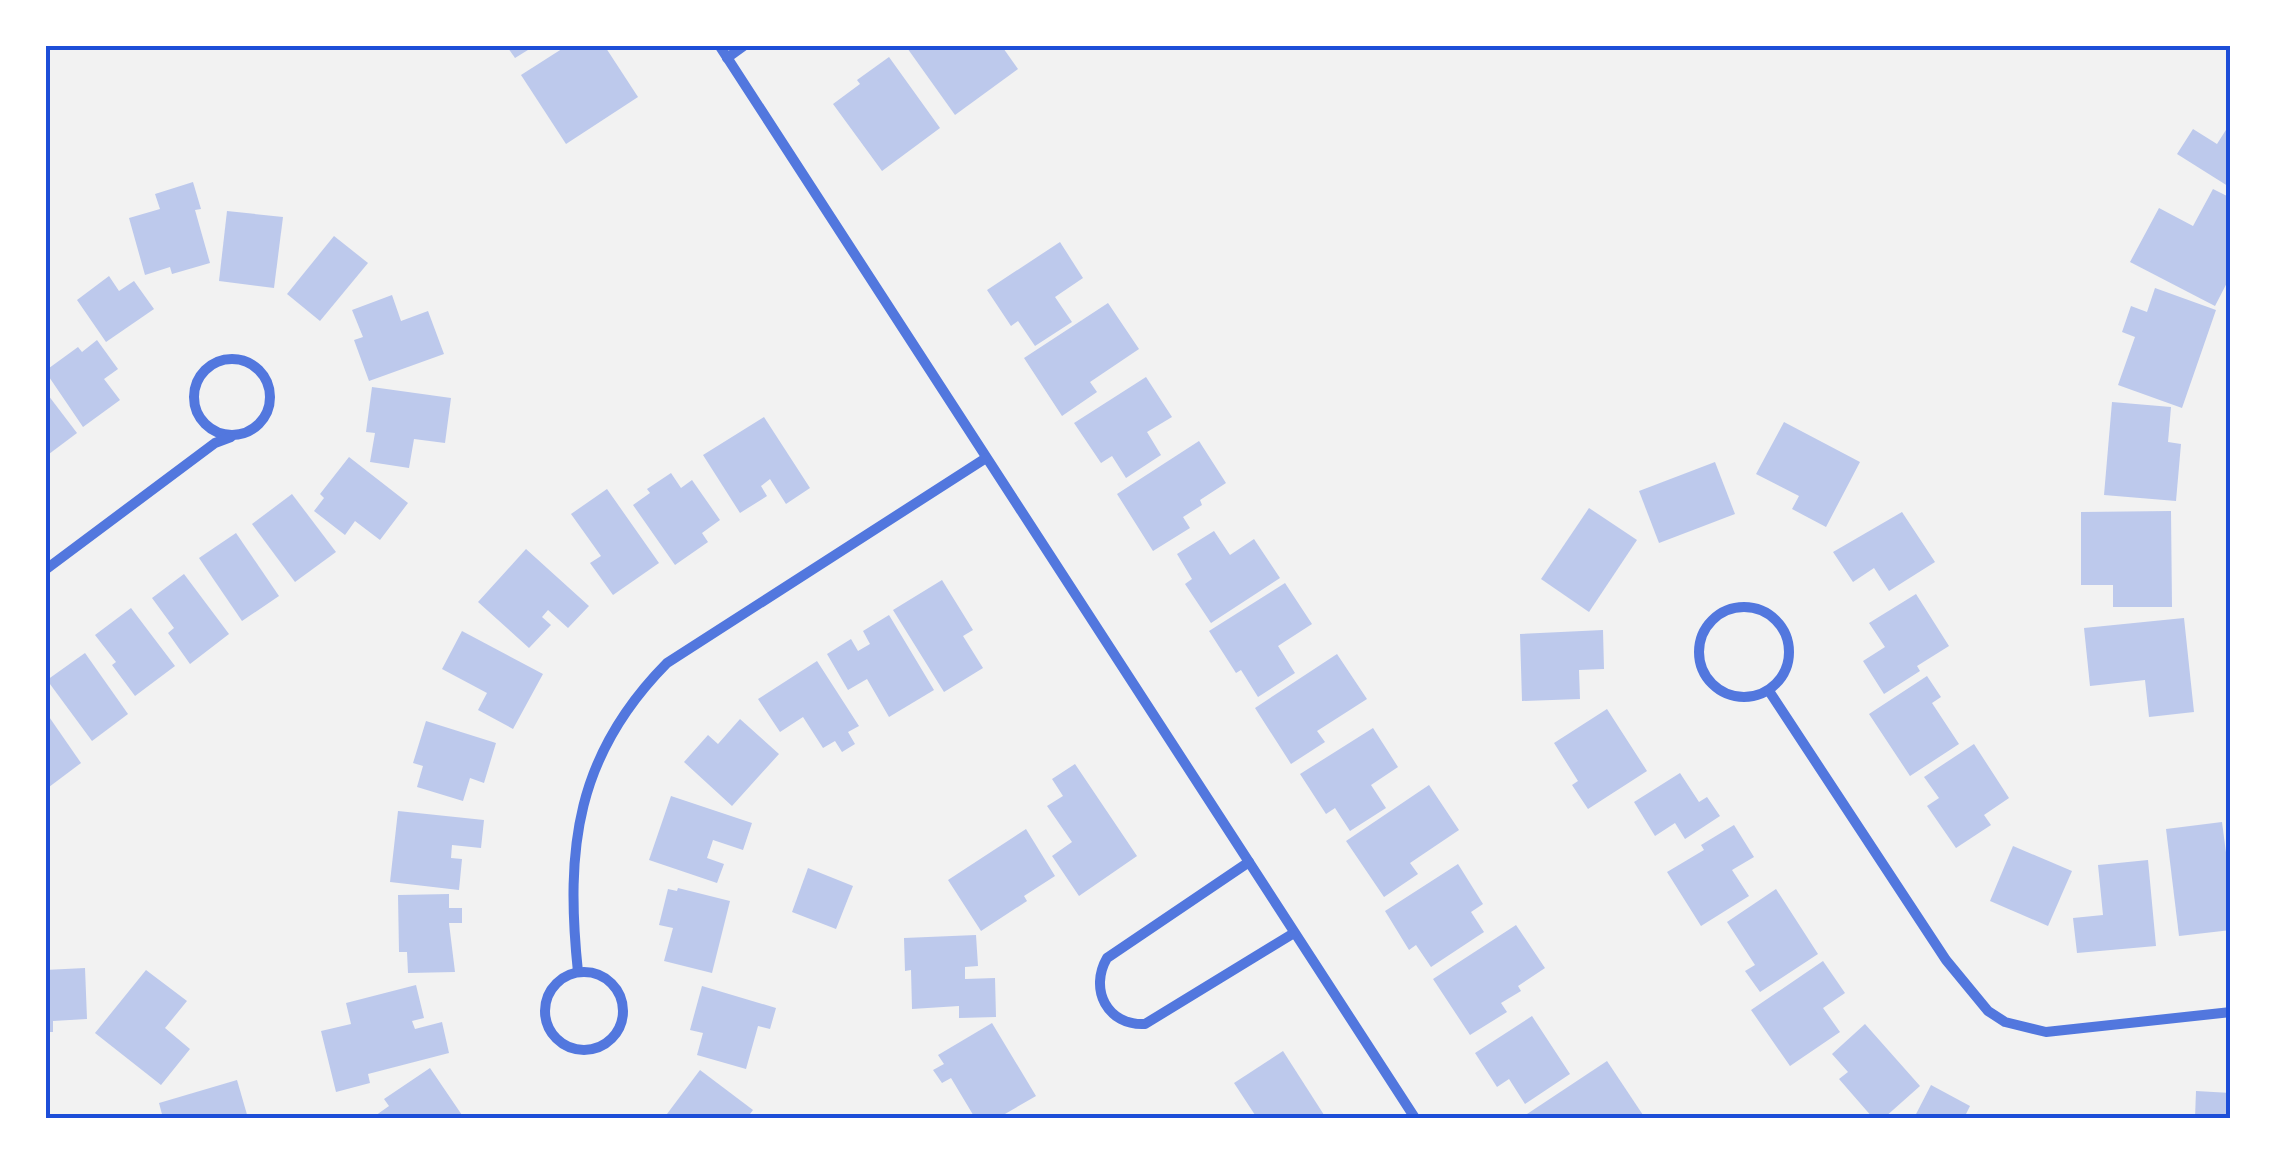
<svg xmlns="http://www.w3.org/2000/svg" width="2276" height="1163" font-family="Bitter,serif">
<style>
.building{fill:#bdc9ec}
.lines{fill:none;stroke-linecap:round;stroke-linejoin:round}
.minor{stroke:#5277de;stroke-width:10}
.neatline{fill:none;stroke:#1d4ed8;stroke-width:4}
</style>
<rect width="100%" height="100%" fill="#f2f2f2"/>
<g class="building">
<polygon points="506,45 536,45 515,58"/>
<polygon points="568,45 604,45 638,97 566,144 521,75"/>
<polygon points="905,45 1001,45 1018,69 955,115"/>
<polygon points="889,57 940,128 882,171 833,104 860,84 857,80"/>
<polygon points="2231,122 2231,188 2177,154 2193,129 2217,144"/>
<polygon points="193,182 201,209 195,210 210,263 172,274 170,267 145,275 129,218 160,209 155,194"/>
<polygon points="2213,189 2231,198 2231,275 2215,306 2130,262 2159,208 2193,226"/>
<polygon points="227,211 283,217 274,288 219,281"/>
<polygon points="334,236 368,263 320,321 287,294"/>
<polygon points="1060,242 1083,278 1055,297 1072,322 1035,346 1018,321 1011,326 987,290"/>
<polygon points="109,276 119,291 134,281 154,309 106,342 77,300"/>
<polygon points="2155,288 2216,310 2182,408 2118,385 2135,337 2122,332 2131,306 2147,312"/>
<polygon points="392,295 401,321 428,311 444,354 369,381 354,340 363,337 352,310"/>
<polygon points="1108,303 1139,349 1090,382 1097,392 1062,416 1024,358"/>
<polygon points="97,340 118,369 104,379 120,400 83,427 45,371 78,347 82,352"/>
<polygon points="1146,377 1172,417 1147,432 1161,455 1126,478 1112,456 1101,463 1074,423"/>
<polygon points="372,387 451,398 445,443 414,439 409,468 370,462 375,433 366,432"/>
<polygon points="45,391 77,433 45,457"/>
<polygon points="2112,402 2171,407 2168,442 2181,444 2176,501 2104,495"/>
<polygon points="764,417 810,488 786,504 770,479 761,486 767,496 740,513 703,455"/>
<polygon points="1784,422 1860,462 1826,527 1792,509 1799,496 1756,474"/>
<polygon points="1199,441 1226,483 1200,500 1202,505 1183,517 1190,528 1153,551 1117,494"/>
<polygon points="349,457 408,503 380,540 355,521 345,535 314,511 324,498 320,494"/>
<polygon points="1715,462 1735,514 1659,543 1639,491"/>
<polygon points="671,473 681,488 692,480 720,520 702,533 708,542 675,565 633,505 650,493 647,489"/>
<polygon points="607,489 659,563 613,595 590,563 601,556 571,514"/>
<polygon points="292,494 336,552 295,582 252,524"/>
<polygon points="1589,508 1637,540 1589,612 1541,579"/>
<polygon points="2171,511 2172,607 2113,607 2113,585 2081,585 2081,512"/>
<polygon points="1902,512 1935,562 1889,591 1874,568 1853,582 1833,552"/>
<polygon points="1214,531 1230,555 1254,539 1280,578 1211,623 1185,584 1192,579 1177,554"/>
<polygon points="236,533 279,596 242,621 199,558"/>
<polygon points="526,549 589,606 568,628 548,610 542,617 551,625 529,648 478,602"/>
<polygon points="184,574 229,634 190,664 168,633 174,628 152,598"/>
<polygon points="942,580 973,630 963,636 983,668 944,692 893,610"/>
<polygon points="1285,583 1312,624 1278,646 1295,673 1258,697 1241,670 1236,673 1209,631"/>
<polygon points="1916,594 1949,646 1917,666 1920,671 1884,694 1863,661 1885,647 1869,623"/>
<polygon points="131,608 175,666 135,696 112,665 116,662 95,635"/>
<polygon points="889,615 934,690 889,717 867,679 848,690 827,654 851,639 858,651 870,644 863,631"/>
<polygon points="2184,618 2194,712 2149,717 2145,680 2090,686 2084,628"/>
<polygon points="1603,630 1604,669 1579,670 1580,699 1522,701 1520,634"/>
<polygon points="462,631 543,674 513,729 478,710 487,693 442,669"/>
<polygon points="85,653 128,714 92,741 47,680"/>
<polygon points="1337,654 1367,699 1317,731 1325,742 1291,764 1255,708"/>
<polygon points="817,661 859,726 848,732 855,744 842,752 835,741 823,748 803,717 780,732 758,699"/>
<polygon points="1927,676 1941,697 1932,703 1959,744 1910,776 1869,714"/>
<polygon points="1607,709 1647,771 1588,809 1572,785 1578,781 1554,743"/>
<polygon points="45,711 81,763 45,790"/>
<polygon points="740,719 779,754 732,806 684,762 708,735 718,744"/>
<polygon points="426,721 496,743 484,783 470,778 463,801 417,787 423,766 413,763"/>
<polygon points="1373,728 1398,767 1371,785 1386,808 1350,831 1335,808 1326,814 1300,774"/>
<polygon points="1974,744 2009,798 1984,815 1991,825 1956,848 1927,806 1939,798 1924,777"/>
<polygon points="1075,764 1137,856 1079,896 1052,856 1072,842 1047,806 1063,796 1052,779"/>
<polygon points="1680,773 1699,802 1707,797 1720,816 1685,839 1675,823 1655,836 1634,802"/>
<polygon points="1429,785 1459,830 1410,863 1418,874 1384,897 1346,841"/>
<polygon points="671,796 752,823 743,850 713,840 707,858 724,864 717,883 649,860"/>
<polygon points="398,811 484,820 481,848 452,845 451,858 462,859 459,890 390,882"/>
<polygon points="2222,822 2231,891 2231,930 2179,936 2166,829"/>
<polygon points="1734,825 1754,857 1732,870 1749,896 1701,926 1667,872 1704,850 1701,845"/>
<polygon points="1026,829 1055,876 1024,896 1027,901 981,931 948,880"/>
<polygon points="2013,846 2072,871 2048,926 1990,901"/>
<polygon points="2148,860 2156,946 2077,953 2073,918 2103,915 2098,865"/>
<polygon points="1458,864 1483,904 1471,912 1484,932 1431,967 1416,945 1409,950 1385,911"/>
<polygon points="808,868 853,886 836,929 792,912"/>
<polygon points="678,888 730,901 712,973 664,961 673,928 659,925 668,889 677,891"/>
<polygon points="1776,889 1818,954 1760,992 1745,971 1755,965 1727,922"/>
<polygon points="449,894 449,908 462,908 462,923 449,923 455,972 408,973 407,952 399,952 398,895"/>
<polygon points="1516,925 1545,968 1518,986 1521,991 1501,1003 1507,1012 1470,1035 1433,979"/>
<polygon points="976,935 978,966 965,967 965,979 995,978 996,1017 959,1018 959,1006 912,1009 911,970 905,971 904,938"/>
<polygon points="1823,961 1845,993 1823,1008 1840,1032 1790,1066 1751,1010"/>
<polygon points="85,968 87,1019 53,1021 53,1032 45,1032 45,970"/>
<polygon points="146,970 187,1001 165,1028 190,1049 161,1085 95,1033"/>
<polygon points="416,985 424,1018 412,1021 415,1029 442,1022 449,1053 368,1074 370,1083 336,1092 321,1031 351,1024 346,1003"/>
<polygon points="702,986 776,1008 770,1029 758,1026 746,1069 697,1055 703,1033 690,1030"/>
<polygon points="1532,1016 1570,1074 1525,1104 1509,1079 1497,1087 1475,1053"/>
<polygon points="992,1023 1036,1096 998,1118 975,1118 951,1078 942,1083 933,1070 944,1064 938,1055"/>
<polygon points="1865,1024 1920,1086 1884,1118 1873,1118 1839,1079 1848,1072 1832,1054"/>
<polygon points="1283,1051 1326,1118 1257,1118 1234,1083"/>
<polygon points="1607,1061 1645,1118 1521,1118"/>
<polygon points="430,1068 464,1118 372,1118 389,1106 384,1099"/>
<polygon points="700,1070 753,1110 747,1118 664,1118"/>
<polygon points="237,1080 248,1118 163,1118 159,1103"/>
<polygon points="1931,1085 1970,1106 1964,1118 1914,1118"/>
<polygon points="2196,1091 2231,1093 2231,1118 2195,1118"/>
</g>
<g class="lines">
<g class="minor">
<polyline points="719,45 1415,1118"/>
<polyline points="727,58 745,45"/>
<circle cx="232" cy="397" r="38"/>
<polyline points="45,570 215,443 231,437"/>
<circle cx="1744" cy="652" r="45"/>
<polyline points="1769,691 1946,960 1988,1011 2005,1022 2046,1032 2231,1012"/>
<path d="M1249,862L1107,958C1089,989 1107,1026 1145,1024L1294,933"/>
<path d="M578,972C565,848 576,755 667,663L986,458"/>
<circle cx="584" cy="1011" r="39"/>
</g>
</g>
<rect width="2276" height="1163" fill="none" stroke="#ffffff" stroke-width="95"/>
<rect x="48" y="48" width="2180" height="1068" class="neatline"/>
</svg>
